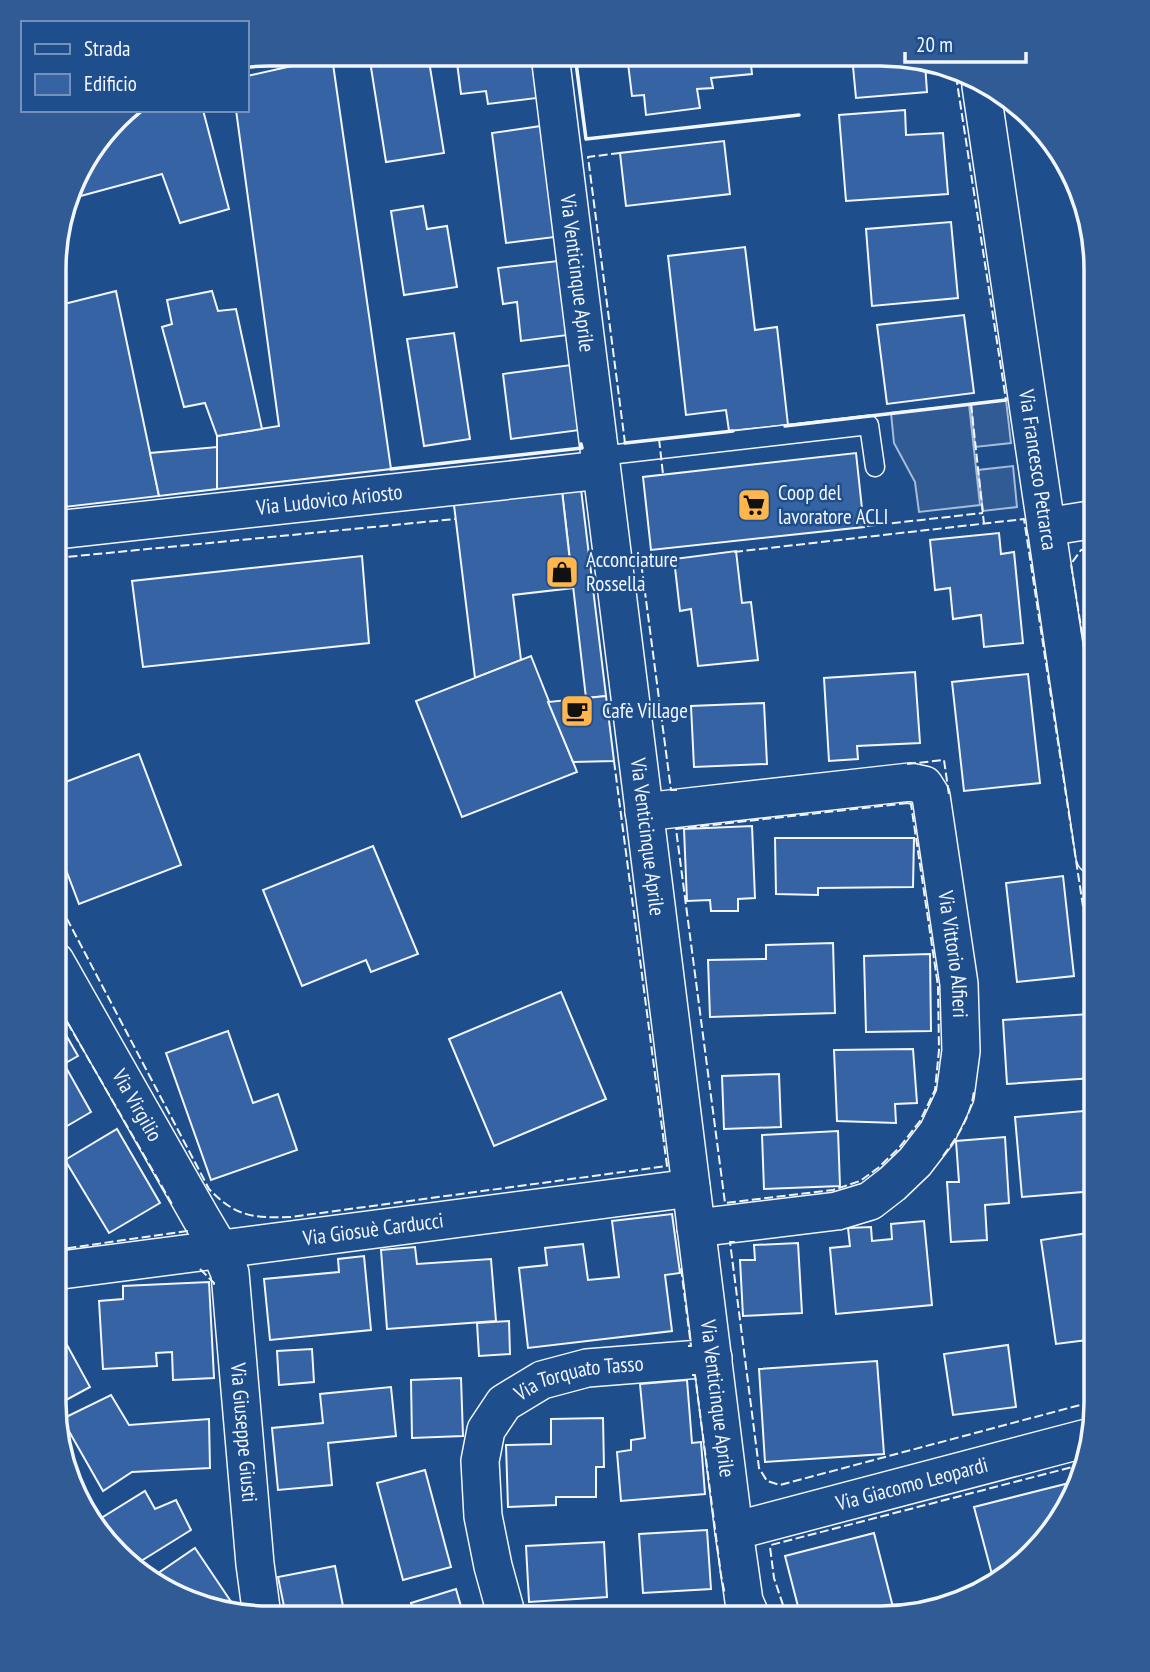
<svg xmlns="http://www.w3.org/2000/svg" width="1150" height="1672" font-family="'PT Sans Narrow',sans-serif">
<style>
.built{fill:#305b95;stroke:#a8bbd7;stroke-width:2}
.building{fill:#3563a3;stroke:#f2f6ff;stroke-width:2}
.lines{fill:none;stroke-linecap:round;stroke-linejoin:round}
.service-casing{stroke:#f2f6ff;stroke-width:21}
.minor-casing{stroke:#f2f6ff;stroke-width:40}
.service{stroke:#1f4e8c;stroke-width:18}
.minor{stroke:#1f4e8c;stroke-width:37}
.fence{stroke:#f2f6ff;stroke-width:2;stroke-dasharray:9 3.5;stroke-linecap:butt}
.wall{stroke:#f2f6ff;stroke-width:3.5}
.labels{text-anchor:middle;stroke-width:5;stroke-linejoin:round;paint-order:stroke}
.street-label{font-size:21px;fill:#f2f6ff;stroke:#1f4e8c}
.poi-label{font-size:21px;fill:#f2f6ff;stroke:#1f4e8c;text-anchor:start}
.rim{fill:none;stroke:#f2f6ff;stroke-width:3.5}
</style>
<rect width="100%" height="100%" fill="#1f4e8c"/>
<g class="built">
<polygon points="1006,400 1011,443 975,447 971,404"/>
<polygon points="969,404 980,505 919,512 915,482 894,443 891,413"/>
<polygon points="1013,466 1017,507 983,511 978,470"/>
</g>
<g class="building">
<polygon points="369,55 428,55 444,153 386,162"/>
<polygon points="456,55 531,55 537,98 488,104 486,91 461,94"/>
<polygon points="627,55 750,56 752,74 711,78 713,88 697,89 700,108 646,115 644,95 632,96"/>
<polygon points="852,56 909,56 925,63 927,92 856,98"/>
<polygon points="332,57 391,469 217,489 217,436 279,426 236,110 247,110 247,76"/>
<polygon points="126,110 203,110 229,209 180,223 162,174 77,197 75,187 83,162"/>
<polygon points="905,110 906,135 943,133 948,194 846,201 839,115"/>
<polygon points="541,126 555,237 506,243 492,133"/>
<polygon points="724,141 730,194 626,206 620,153"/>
<polygon points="423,206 427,229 447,226 457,287 404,295 391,211"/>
<polygon points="951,222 958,298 872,306 866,229"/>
<polygon points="745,247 755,330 777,327 788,425 729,431 726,410 686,415 668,256"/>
<polygon points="558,261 568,335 521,341 517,302 503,304 498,268"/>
<polygon points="116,291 159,496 56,508 56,306"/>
<polygon points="212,291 218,311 236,309 262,429 217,436 205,403 184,407 162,327 172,324 167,300"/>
<polygon points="964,315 974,393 887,404 877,325"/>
<polygon points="454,333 470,439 424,446 407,339"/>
<polygon points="571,365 580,430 511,439 503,374"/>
<polygon points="217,447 217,489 159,496 150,453"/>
<polygon points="856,453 864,527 651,550 643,477"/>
<polygon points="581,489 606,696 586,698 562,491"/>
<polygon points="562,491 573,588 513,595 521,660 475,678 454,505"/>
<polygon points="999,533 1001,554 1014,552 1023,643 984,647 981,615 953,619 950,588 935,590 930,540"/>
<polygon points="736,551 742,603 751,602 758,660 698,666 691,609 680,611 674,559"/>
<polygon points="362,556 369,643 143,667 132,581"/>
<polygon points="531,656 577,772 462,817 416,701"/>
<polygon points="915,672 920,743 857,746 858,759 829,761 824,678"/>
<polygon points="1028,674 1040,783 964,791 952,682"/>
<polygon points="606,696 614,761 573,762 548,702"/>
<polygon points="764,703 767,764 694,767 691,706"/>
<polygon points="139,754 181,865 79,904 55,841 55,786"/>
<polygon points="752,826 755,898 738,899 738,911 711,911 710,900 687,901 684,829"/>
<polygon points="775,838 914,838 913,887 818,888 818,895 776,894"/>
<polygon points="373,846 418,954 371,972 366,960 302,986 263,890"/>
<polygon points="1063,876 1074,976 1017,982 1006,883"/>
<polygon points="833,943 835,1013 710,1017 708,960 766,959 766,945"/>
<polygon points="930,954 931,1031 866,1032 864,956"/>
<polygon points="561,992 606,1099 494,1146 449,1039"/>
<polygon points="1089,1014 1093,1078 1007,1084 1003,1020"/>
<polygon points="55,1016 78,1056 64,1064 91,1112 55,1133"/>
<polygon points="228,1031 253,1103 278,1094 297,1150 211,1180 166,1053"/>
<polygon points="913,1049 917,1103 895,1104 896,1123 837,1121 834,1050"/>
<polygon points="779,1074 781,1127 724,1129 722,1076"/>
<polygon points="1095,1110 1095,1191 1022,1197 1015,1117"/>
<polygon points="117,1129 160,1203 109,1233 65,1160"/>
<polygon points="838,1131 840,1186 764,1189 762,1135"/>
<polygon points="1005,1137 1009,1203 985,1205 987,1240 951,1242 947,1182 959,1182 956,1141"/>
<polygon points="672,1214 680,1273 665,1275 672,1331 528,1348 519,1268 547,1265 545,1248 583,1244 588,1280 619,1277 612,1221"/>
<polygon points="924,1221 932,1305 836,1314 830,1248 850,1246 848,1228 871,1227 872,1241 892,1239 891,1224"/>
<polygon points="1095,1232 1095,1339 1056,1344 1041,1240"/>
<polygon points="798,1243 802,1313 743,1316 740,1260 755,1260 754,1245"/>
<polygon points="415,1247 417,1264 491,1259 496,1321 387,1329 381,1250"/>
<polygon points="364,1256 371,1330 270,1340 264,1279 339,1272 338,1259"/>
<polygon points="209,1282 214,1378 173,1380 172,1352 156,1353 157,1366 103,1369 99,1301 123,1299 123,1286"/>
<polygon points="509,1321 510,1354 479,1356 477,1323"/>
<polygon points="61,1334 90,1387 55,1406 54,1338"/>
<polygon points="1008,1345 1016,1407 953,1415 944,1354"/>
<polygon points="312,1349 314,1382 279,1385 277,1351"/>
<polygon points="877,1361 884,1454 765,1462 759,1369"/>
<polygon points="461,1378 463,1436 412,1438 411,1380"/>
<polygon points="687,1380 692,1443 701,1442 705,1494 621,1501 617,1452 631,1450 631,1440 645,1438 640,1384"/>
<polygon points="391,1387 396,1436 328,1443 332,1485 278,1490 272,1428 323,1423 320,1394"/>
<polygon points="111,1395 129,1425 209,1419 210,1468 132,1472 103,1491 62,1419"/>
<polygon points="603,1418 604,1467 596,1467 596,1497 556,1497 556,1505 508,1507 506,1445 551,1444 551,1419"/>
<polygon points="425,1470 451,1567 403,1580 377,1483"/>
<polygon points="1081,1480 1079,1484 1051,1533 993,1578 974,1507"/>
<polygon points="145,1491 155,1509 176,1500 191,1530 133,1566 98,1520"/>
<polygon points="707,1530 711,1589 643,1593 639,1534"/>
<polygon points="874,1533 895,1615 881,1618 801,1618 785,1556"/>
<polygon points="604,1542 607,1597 529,1602 526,1546"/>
<polygon points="195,1548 240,1615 151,1578"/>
<polygon points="335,1566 345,1616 286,1616 278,1577"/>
<polygon points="456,1589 464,1617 414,1616 411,1603"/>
</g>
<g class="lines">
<defs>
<polyline id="service" points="600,456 869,425 875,467"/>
<g id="minor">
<path id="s1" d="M550,55L734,1531L744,1601L751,1617"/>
<path id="s2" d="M981,86L1095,856"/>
<polyline points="1046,527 1096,519"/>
<path id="s3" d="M56,530L601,470"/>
<path id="s4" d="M644,812L910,782L924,785L931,796L959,984L961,1051L955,1096L938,1132L915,1162L892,1184L870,1201L837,1211L696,1228"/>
<path id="s5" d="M55,961L201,1218L220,1250L230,1273L255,1564L262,1616"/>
<path id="s6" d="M54,1271L691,1188"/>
<path id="s7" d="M734,1531L1091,1437"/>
<path id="s8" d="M507,1617L493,1566L483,1516L480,1461L486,1430L504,1403L542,1380L587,1368L713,1358"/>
</g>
</defs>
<use href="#service" class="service-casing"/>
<use href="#minor" class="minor-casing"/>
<use href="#service" class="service"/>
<use href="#minor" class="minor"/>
<g class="fence">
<polyline points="332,57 348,54"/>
<polyline points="956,76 1006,400"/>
<polyline points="620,153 588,157 625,443"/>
<polyline points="971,404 984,524"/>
<polyline points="659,439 663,474"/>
<polyline points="867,526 983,513"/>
<polyline points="734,552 1024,519 1095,985"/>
<polyline points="56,558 455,519"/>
<polyline points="1096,722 1071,564 1081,550 1096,548"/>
<polyline points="907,764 944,760 949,795"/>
<polyline points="677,790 671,790 641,562 678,558"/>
<polygon points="908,803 911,804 938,986 939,1050 935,1090 920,1121 899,1148 878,1168 860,1181 833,1190 725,1203 676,829"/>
<path d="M55,896L209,1189C236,1217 253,1218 291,1217L667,1166L614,761"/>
<polyline points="55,1001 172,1204"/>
<path d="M943,1156C957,1138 972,1114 974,1090"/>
<polyline points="735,1242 730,1242 759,1468 767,1481 780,1485 1095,1401"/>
<polyline points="55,1250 187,1231 186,1228"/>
<polyline points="681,1268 691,1346 688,1346"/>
<polyline points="200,1269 214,1283 214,1287"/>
<polyline points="692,1375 695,1375 721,1575 725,1595"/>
<polyline points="727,1605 731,1617"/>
<polyline points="787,1617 774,1578 770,1547 771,1545 1084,1464"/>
</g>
<g class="wall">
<polyline points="575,55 586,139 799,115"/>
<polyline points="785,426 1006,400"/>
<polyline points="625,443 733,431"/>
<polyline points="391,469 582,448 581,444"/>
</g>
</g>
<defs>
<symbol id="supermarket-square" viewBox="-11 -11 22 22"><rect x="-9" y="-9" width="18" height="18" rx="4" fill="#ffb74d" stroke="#1f4e8c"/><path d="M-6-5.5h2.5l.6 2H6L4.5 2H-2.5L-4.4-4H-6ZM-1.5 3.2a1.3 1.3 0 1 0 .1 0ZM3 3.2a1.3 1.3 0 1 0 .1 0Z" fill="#111"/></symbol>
<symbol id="shop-square" viewBox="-11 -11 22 22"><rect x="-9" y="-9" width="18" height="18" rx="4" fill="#ffb74d" stroke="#1f4e8c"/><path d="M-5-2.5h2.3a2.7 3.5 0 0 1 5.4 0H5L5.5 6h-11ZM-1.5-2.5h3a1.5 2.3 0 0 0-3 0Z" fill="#111"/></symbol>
<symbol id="cafe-square" viewBox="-11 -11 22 22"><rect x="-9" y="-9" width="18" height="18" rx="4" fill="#ffb74d" stroke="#1f4e8c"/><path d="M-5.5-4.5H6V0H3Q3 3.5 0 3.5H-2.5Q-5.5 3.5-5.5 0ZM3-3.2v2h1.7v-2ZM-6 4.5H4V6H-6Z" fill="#111"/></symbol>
</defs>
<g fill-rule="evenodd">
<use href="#supermarket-square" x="735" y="486" width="38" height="38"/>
<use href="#shop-square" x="543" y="553" width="38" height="38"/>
<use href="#cafe-square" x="558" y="692" width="38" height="38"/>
</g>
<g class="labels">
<g class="street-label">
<text dy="7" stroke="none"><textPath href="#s1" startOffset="220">Via Venticinque Aprile</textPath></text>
<text dy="7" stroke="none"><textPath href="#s2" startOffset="388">Via Francesco Petrarca</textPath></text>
<text dy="7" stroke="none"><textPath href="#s3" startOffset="275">Via Ludovico Ariosto</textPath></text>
<text dy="7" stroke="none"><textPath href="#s1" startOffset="788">Via Venticinque Aprile</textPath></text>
<text dy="7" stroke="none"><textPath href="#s4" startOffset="455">Via Vittorio Alfieri</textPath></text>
<text dy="7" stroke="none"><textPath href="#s5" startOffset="166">Via Virgilio</textPath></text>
<text dy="7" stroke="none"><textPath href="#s6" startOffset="322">Via Giosuè Carducci</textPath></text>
<text dy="7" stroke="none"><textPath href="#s8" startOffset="304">Via Torquato Tasso</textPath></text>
<text dy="7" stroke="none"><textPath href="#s1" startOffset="1354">Via Venticinque Aprile</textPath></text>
<text dy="7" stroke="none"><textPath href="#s5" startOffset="518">Via Giuseppe Giusti</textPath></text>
<text dy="7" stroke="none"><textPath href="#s7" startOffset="184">Via Giacomo Leopardi</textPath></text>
</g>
<g class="poi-label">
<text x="778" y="500">Coop del<tspan x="778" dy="24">lavoratore ACLI</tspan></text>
<text x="586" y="567">Acconciature<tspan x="586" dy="24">Rossella</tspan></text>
<text x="602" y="718">Cafè Village</text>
</g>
</g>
<path d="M0 0H1150V1672H0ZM269 66H881A203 203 0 0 1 1084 269V1403A203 203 0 0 1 881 1606H269A203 203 0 0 1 66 1403V269A203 203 0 0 1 269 66Z" fill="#305b95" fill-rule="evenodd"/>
<path class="rim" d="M269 66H881A203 203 0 0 1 1084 269V1403A203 203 0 0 1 881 1606H269A203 203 0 0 1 66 1403V269A203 203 0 0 1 269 66Z"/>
<rect x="21" y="21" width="228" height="91" fill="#1f4e8c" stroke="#7391ba" stroke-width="2"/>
<rect x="35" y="44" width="35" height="10" fill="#1f4e8c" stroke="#7391ba" stroke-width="2"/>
<text x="84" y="56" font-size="21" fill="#f2f6ff">Strada</text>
<rect x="35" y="74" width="35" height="21" fill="#3563a3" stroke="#7391ba" stroke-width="2"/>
<text x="84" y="91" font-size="21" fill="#f2f6ff">Edificio</text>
<path d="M905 52v10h121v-10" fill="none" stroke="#f2f6ff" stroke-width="3.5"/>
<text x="916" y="52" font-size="21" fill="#f2f6ff" stroke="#1f4e8c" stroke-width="5" paint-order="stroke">20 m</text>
</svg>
